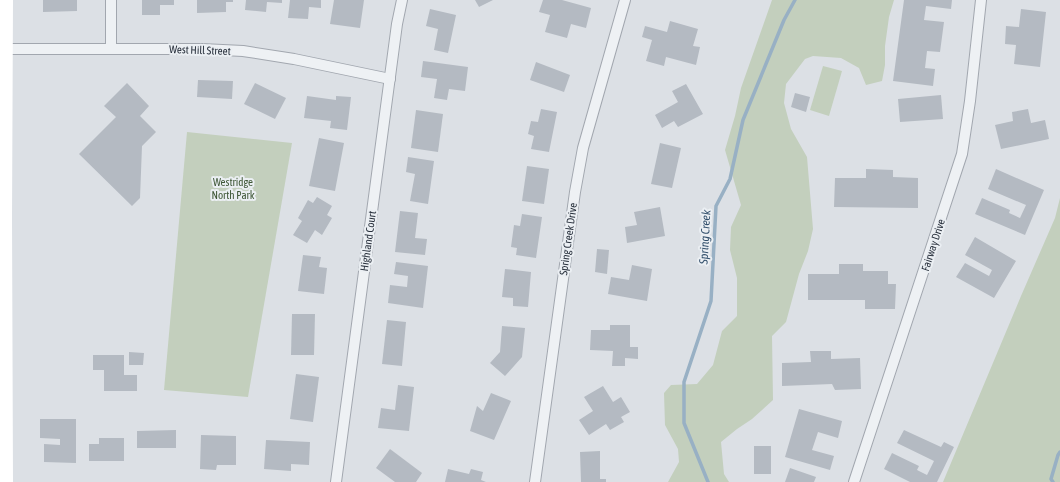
<svg xmlns="http://www.w3.org/2000/svg" width="1060" height="482" font-family="'Asap Condensed',sans-serif">
<style>
.green{fill:#c3cfbd}
.lines{fill:none;stroke-linecap:round;stroke-linejoin:round}
.stream{stroke:#98b0c4;stroke-width:3.5}
.building{fill:#b4bac2}
.minor-casing{stroke:#a2a7af;stroke-width:12}
.minor{stroke:#eef1f4;stroke-width:10}
.secondary{stroke:#fff;stroke-width:14}
.labels{text-anchor:middle;stroke-width:4;stroke-linejoin:round;paint-order:stroke}
.street-label{font-size:11px;fill:#272f3b;stroke:#ebeff3}
.park-label{font-size:11px;fill:#3d5635;stroke:#ebeff3}
.water-label{font-size:12px;font-style:italic;fill:#33506c;stroke:#ebeff3}
</style>
<rect width="100%" height="100%" fill="#dce0e5"/>
<g class="green">
<polygon points="772,0 894,0 889,17 885,46 885,65 882,81 866,85 859,68 841,58 813,56 805,59 786,84 784,103 791,129 807,157 813,229 808,251 799,274 786,322 772,336 773,400 752,419 737,429 721,442 724,474 729,482 668,482 679,462 678,449 665,425 664,393 671,385 697,384 713,365 722,331 737,316 737,278 730,250 731,227 741,205 725,150 735,116 741,88"/>
<polygon points="823,66 842,71 829,116 810,110"/>
<polygon points="187,132 292,143 248,397 164,390"/>
<polygon points="1060,198 1060,482 943,482 1021,296 1055,218"/>
</g>
<g class="lines">
<g class="stream">
<polyline points="708,482 684,423 684,382 711,301 716,206 730,179 743,120 784,20 795,0"/>
<polyline points="1053,482 1051,479 1058,455 1060,452"/>
</g>
</g>
<g class="building">
<polygon points="43,0 77,0 77,11 43,12"/>
<polygon points="142,0 174,0 174,5 160,5 160,15 142,15"/>
<polygon points="197,0 233,0 233,2 226,2 226,12 197,13"/>
<polygon points="246,0 282,0 282,3 267,2 266,12 245,10"/>
<polygon points="290,0 321,0 321,8 309,7 308,19 288,18"/>
<polygon points="334,0 364,0 360,28 330,24"/>
<polygon points="475,0 493,0 479,7"/>
<polygon points="543,0 562,0 591,8 586,28 571,24 567,38 545,32 550,15 539,12"/>
<polygon points="904,0 952,0 951,9 926,6 924,20 944,22 940,52 927,51 925,68 935,69 933,86 893,81"/>
<polygon points="430,9 456,15 448,53 434,50 438,29 426,26"/>
<polygon points="1021,9 1046,12 1040,67 1014,64 1016,45 1005,44 1006,26 1019,27"/>
<polygon points="670,21 698,29 693,46 700,47 696,65 666,57 664,66 646,61 652,40 642,37 645,26 667,32"/>
<polygon points="423,61 468,67 465,91 449,89 447,100 434,98 437,79 421,77"/>
<polygon points="536,62 570,75 564,92 530,80"/>
<polygon points="198,80 233,81 232,99 197,97"/>
<polygon points="127,83 149,106 140,116 156,132 142,146 140,198 132,206 79,154 116,117 104,106"/>
<polygon points="255,83 286,98 275,119 244,104"/>
<polygon points="686,84 703,114 678,127 674,121 662,128 655,115 678,102 672,91"/>
<polygon points="795,93 810,97 806,112 791,107"/>
<polygon points="941,95 943,119 900,122 898,99"/>
<polygon points="307,96 336,100 336,96 351,97 347,130 330,128 331,121 304,118"/>
<polygon points="541,109 557,112 549,152 531,149 534,136 528,134 531,121 538,122"/>
<polygon points="1028,109 1031,123 1045,120 1049,139 1001,149 995,125 1013,121 1012,112"/>
<polygon points="416,110 443,114 438,152 411,148"/>
<polygon points="319,138 344,143 335,191 309,186"/>
<polygon points="660,143 681,148 672,188 651,184"/>
<polygon points="408,157 434,161 428,204 410,201 415,174 406,172"/>
<polygon points="527,166 549,169 544,204 522,201"/>
<polygon points="866,169 893,170 893,177 918,178 918,208 834,207 835,178 866,178"/>
<polygon points="996,169 1044,190 1025,235 975,214 982,198 1010,210 1009,213 1020,218 1026,205 988,189"/>
<polygon points="317,197 332,206 327,215 332,218 322,235 315,230 307,243 293,235 302,221 298,218 308,200 313,203"/>
<polygon points="660,207 665,236 627,243 625,227 637,225 634,212"/>
<polygon points="400,211 418,213 415,238 427,239 425,255 395,252"/>
<polygon points="522,214 542,217 536,258 516,255 517,248 511,247 514,225 520,226"/>
<polygon points="975,237 1016,261 994,298 956,277 965,263 989,276 992,270 965,255"/>
<polygon points="597,249 609,250 607,274 595,272"/>
<polygon points="303,255 321,257 319,267 327,268 324,294 298,291"/>
<polygon points="396,262 428,266 423,308 388,303 390,285 407,287 408,276 394,274"/>
<polygon points="839,264 863,264 863,271 888,271 888,284 896,284 895,309 865,309 865,300 808,300 808,274 839,274"/>
<polygon points="632,265 652,269 647,301 608,294 611,277 629,280"/>
<polygon points="505,269 531,272 528,307 513,306 513,298 502,297"/>
<polygon points="292,314 315,314 314,355 291,355"/>
<polygon points="387,320 406,322 402,366 382,364"/>
<polygon points="610,325 630,325 630,347 638,347 638,359 625,358 625,366 612,366 613,351 590,350 591,330 610,330"/>
<polygon points="502,326 525,328 522,357 505,376 490,363 500,352"/>
<polygon points="810,351 831,351 831,359 860,358 861,389 835,390 832,384 782,386 782,363 811,362"/>
<polygon points="129,352 144,353 143,365 129,365"/>
<polygon points="93,355 124,355 124,375 137,375 137,391 104,391 104,370 93,370"/>
<polygon points="296,374 319,377 313,422 290,419"/>
<polygon points="398,385 414,387 409,431 378,428 381,408 395,410"/>
<polygon points="603,386 613,402 621,397 630,412 621,417 624,422 610,430 606,424 589,435 579,420 593,411 584,397"/>
<polygon points="491,393 511,401 494,440 470,431 477,406 483,411"/>
<polygon points="799,409 842,421 838,438 818,432 812,450 834,456 830,470 785,457"/>
<polygon points="40,419 76,419 76,463 44,462 44,444 60,445 60,439 40,438"/>
<polygon points="176,430 176,448 137,448 137,431"/>
<polygon points="904,430 941,447 944,442 954,447 937,482 910,482 884,469 892,453 919,466 917,470 927,475 934,461 897,443"/>
<polygon points="201,435 236,436 236,465 217,465 216,470 200,469"/>
<polygon points="99,438 124,438 124,461 89,461 89,444 99,444"/>
<polygon points="266,440 310,442 309,465 291,464 291,471 264,469"/>
<rect x="754" y="446" width="17" height="28"/>
<polygon points="390,449 422,473 416,482 395,482 376,468"/>
<polygon points="600,451 600,479 606,479 606,482 581,482 580,452"/>
<polygon points="790,468 816,477 814,482 785,482"/>
<polygon points="448,469 469,474 471,469 483,472 481,480 486,482 445,482"/>
</g>
<g class="lines">
<defs>
<g id="minor">
<polyline points="111,0 111,49"/>
<polyline points="6,49 202,49 243,51 294,59 390,79"/>
<polyline points="336,482 397,24 402,0"/>
<polyline points="535,482 575,192 583,148 625,0"/>
<polyline points="854,482 962,154 970,101 981,0"/>
</g>
</defs>
<use href="#minor" class="minor-casing"/>
<use href="#minor" class="minor"/>
<polyline class="secondary" points="6,482 5,219 6,0"/>
</g>
<g class="labels">
<g class="street-label">
<text transform="translate(200 50) rotate(2)" y="4">West Hill Street</text>
<text transform="translate(568 239) rotate(-82)" y="4">Spring Creek Drive</text>
<text transform="translate(368 241) rotate(-82)" y="4">Highland Court</text>
<text transform="translate(933 245) rotate(-72)" y="4">Fairway Drive</text>
</g>
<g class="park-label">
<text x="233" y="186">Westridge<tspan x="233" dy="13">North Park</tspan></text>
</g>
<g class="water-label">
<text transform="translate(705 237) rotate(-87)" y="4">Spring Creek</text>
</g>
</g>
</svg>
